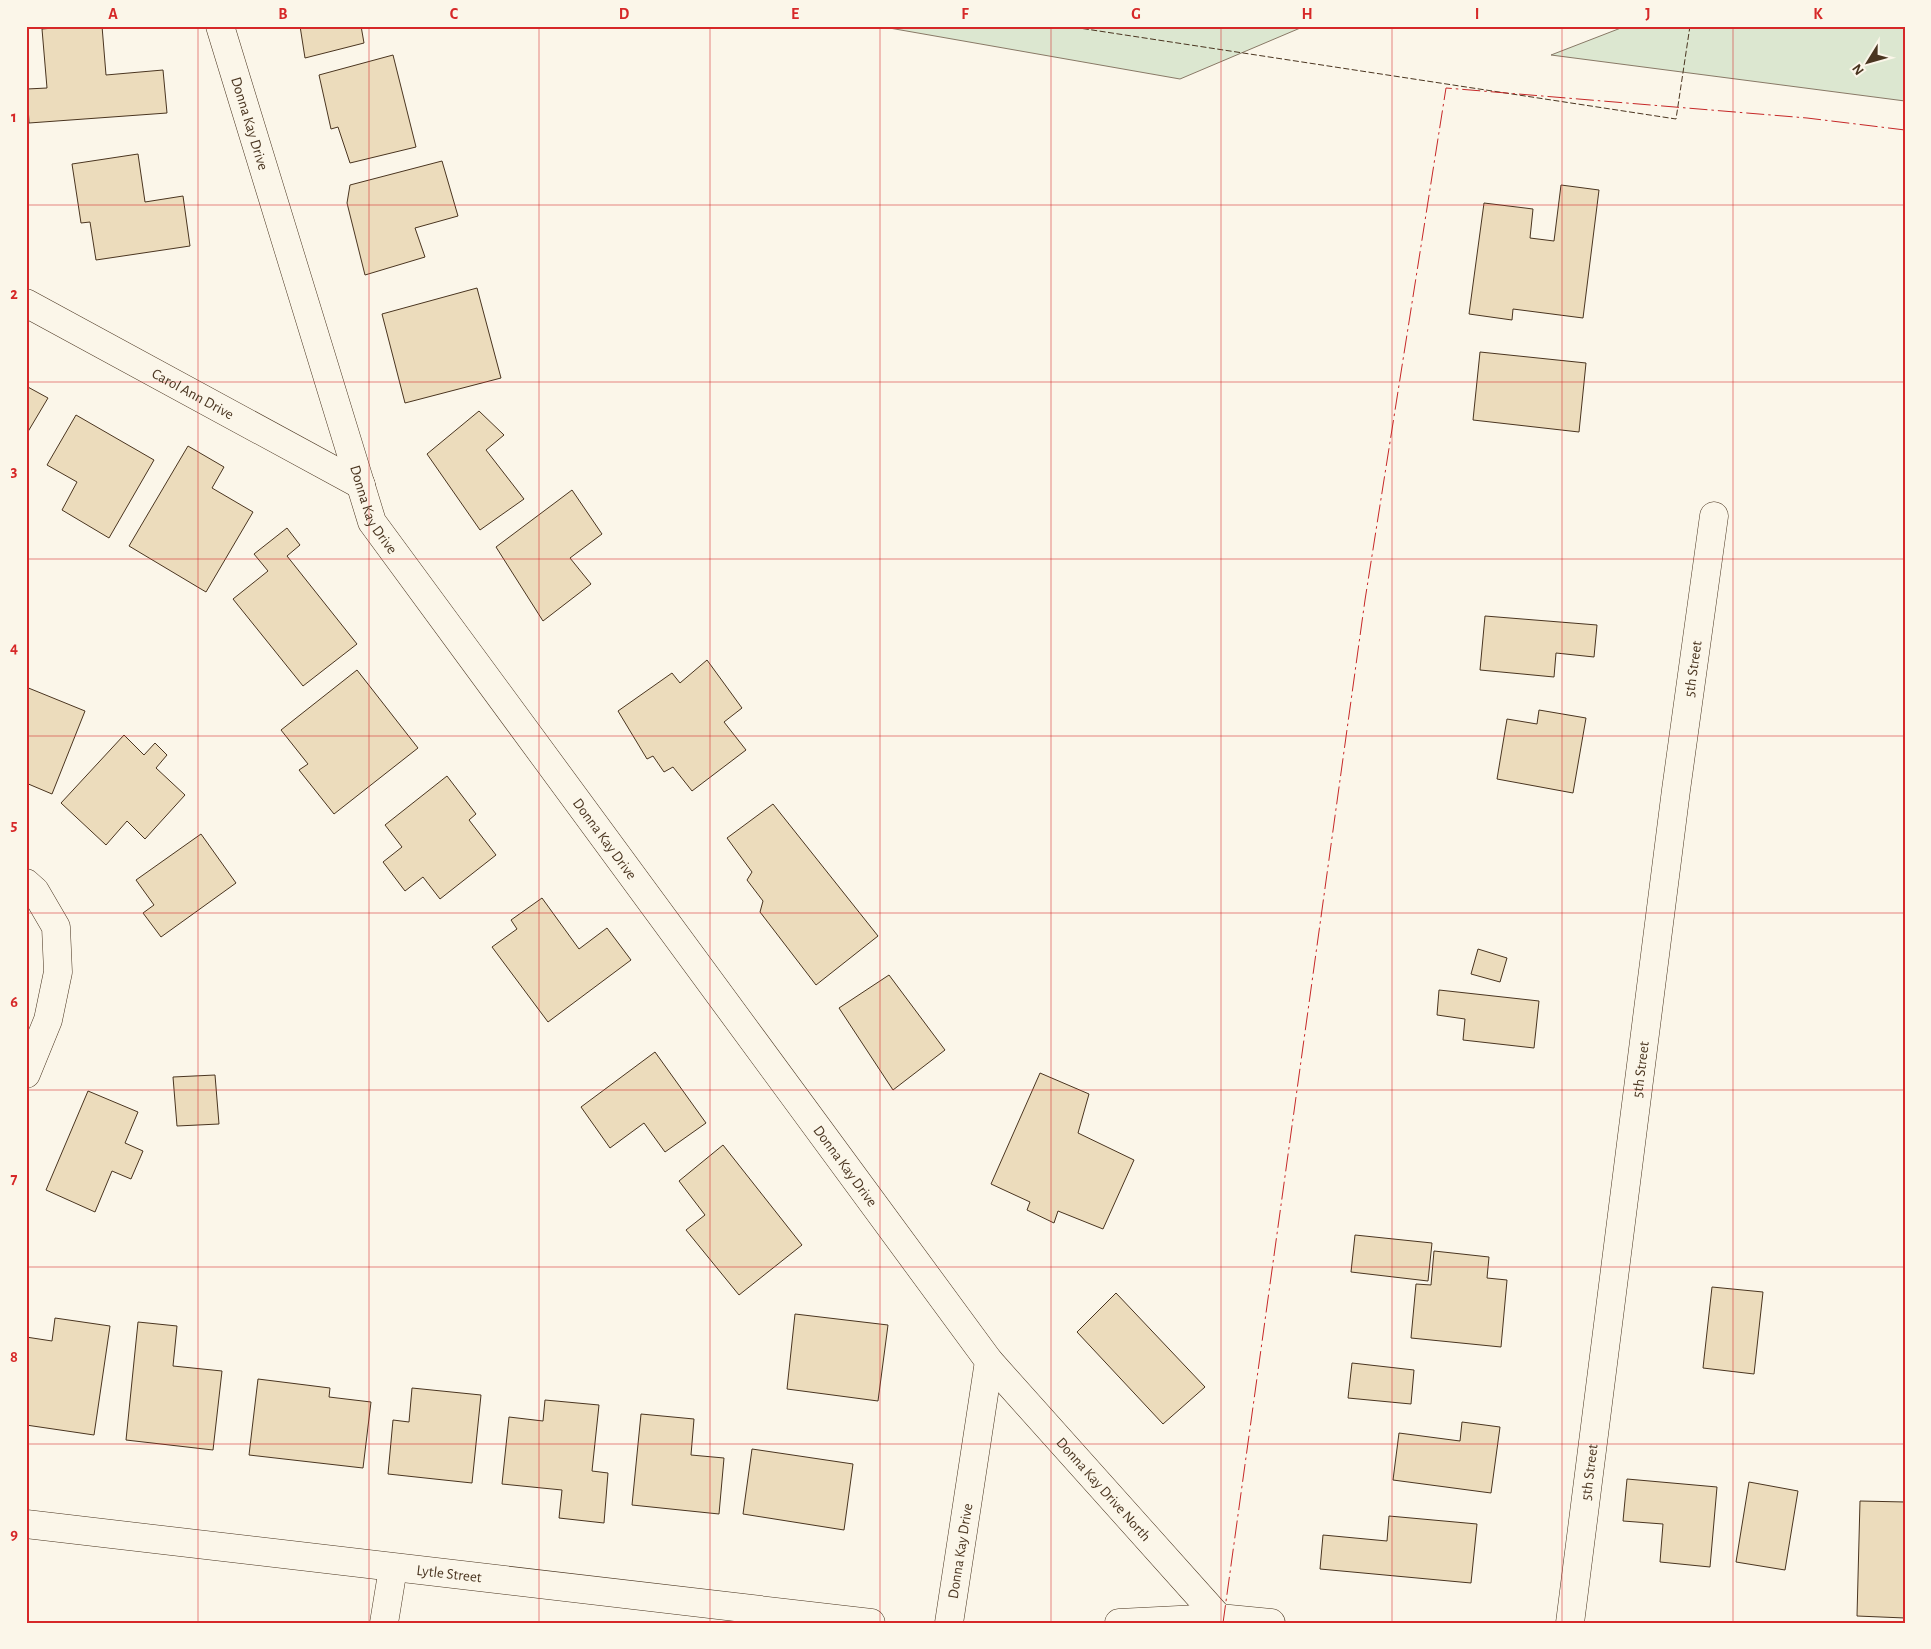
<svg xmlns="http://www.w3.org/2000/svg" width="1931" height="1649" font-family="'Alegreya Sans',sans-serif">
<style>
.green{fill:#dce7d0;stroke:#887966}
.building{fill:#ecdcbc;stroke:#4a3520}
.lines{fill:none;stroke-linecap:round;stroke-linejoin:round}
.minor-casing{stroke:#4a3520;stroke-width:29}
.minor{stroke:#fbf6e9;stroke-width:28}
.fence{stroke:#4a3520;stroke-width:1;stroke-dasharray:6 2.5;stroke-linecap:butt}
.power{stroke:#c62828;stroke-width:1;stroke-dasharray:18 4 2.5 4;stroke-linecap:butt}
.grid{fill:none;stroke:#d62828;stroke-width:1;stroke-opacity:0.55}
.labels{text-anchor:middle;stroke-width:4;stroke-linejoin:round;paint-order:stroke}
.street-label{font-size:15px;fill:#4a3520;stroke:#fbf6e9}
.neatline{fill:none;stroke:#d62828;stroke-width:2}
.grid-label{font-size:16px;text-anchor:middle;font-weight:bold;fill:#d62828}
</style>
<rect width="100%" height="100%" fill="#fbf6e9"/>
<g class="green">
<polygon points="878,26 1305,26 1180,79"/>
<polygon points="1626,26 1905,26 1905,101 1551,55"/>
</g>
<g class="building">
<polygon points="77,26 102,26 106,75 163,70 167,113 29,123 27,89 47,88 42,29"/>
<polygon points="300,26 361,26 364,43 305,58"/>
<polygon points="393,55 416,147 350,163 338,127 331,129 319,75"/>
<polygon points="138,154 145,202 183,196 190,246 96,260 90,222 81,223 72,164"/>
<polygon points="442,161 458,216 415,228 425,257 365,275 347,203 350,185"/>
<polygon points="1561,185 1599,190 1583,318 1513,309 1512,320 1469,314 1484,203 1533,209 1530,238 1554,241"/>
<polygon points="477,288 501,378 405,403 382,314"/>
<polygon points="1480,352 1586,363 1579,432 1473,420"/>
<polygon points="26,386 48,398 26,435"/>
<polygon points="479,411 504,435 486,450 524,499 480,530 427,454"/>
<polygon points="76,415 154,460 109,538 62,510 77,482 47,465"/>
<polygon points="188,446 224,467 212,488 253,512 206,592 129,546"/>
<polygon points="572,490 602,534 570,558 591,584 543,621 496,547"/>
<polygon points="287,528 300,545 287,556 357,644 303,686 233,599 268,571 254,554"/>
<polygon points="1485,616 1597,625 1594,657 1556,653 1554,677 1480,670"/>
<polygon points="707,660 742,708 724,722 746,750 692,791 673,767 664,772 653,756 647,759 618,711 672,673 680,683"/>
<polygon points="357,670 418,748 334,814 299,770 308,764 281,730"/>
<polygon points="26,687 85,711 52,794 26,783"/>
<polygon points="1539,710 1586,718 1573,793 1497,779 1507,719 1537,724"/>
<polygon points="124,735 144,755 155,743 167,755 156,768 185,795 145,839 127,821 106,845 61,803"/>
<polygon points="447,776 476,814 469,820 496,855 440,899 423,877 405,891 383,862 402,847 385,825"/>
<polygon points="773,804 878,936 816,985 760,912 763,901 747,880 752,872 727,838"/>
<polygon points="201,834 236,883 161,937 143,913 154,905 136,880"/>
<polygon points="542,898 579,949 607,928 631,960 548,1022 492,947 517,929 511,920"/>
<polygon points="1478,949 1507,958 1500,982 1471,974"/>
<polygon points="889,975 945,1050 893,1090 839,1008"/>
<polygon points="1439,990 1539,1001 1534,1048 1463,1040 1465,1019 1437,1015"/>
<polygon points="655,1052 706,1123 665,1152 644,1123 610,1148 581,1107"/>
<polygon points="1040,1073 1089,1094 1078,1133 1134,1160 1103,1229 1058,1211 1054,1223 1027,1210 1030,1202 991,1184"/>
<polygon points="215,1075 219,1124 177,1126 173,1077"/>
<polygon points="88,1091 138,1112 125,1143 143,1151 131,1179 112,1171 95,1212 46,1190"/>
<polygon points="723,1145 802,1245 739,1295 686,1230 705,1215 679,1181"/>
<polygon points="1355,1235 1432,1243 1428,1281 1351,1272"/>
<polygon points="1434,1251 1489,1257 1487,1278 1507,1280 1501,1347 1411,1338 1416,1284 1431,1285"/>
<polygon points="1712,1287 1763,1292 1754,1374 1703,1368"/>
<polygon points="1116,1293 1205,1387 1163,1424 1077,1332"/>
<polygon points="795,1314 888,1325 878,1401 787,1389"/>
<polygon points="55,1318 110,1326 94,1435 26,1425 26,1337 52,1341"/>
<polygon points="138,1322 177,1326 173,1366 222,1371 213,1450 126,1440"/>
<polygon points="1352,1363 1414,1370 1411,1404 1348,1398"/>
<polygon points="258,1379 330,1388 329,1397 371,1402 363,1468 249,1455"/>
<polygon points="412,1388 481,1395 472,1483 388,1474 393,1420 409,1422"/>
<polygon points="545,1400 599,1405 592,1471 608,1473 604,1523 559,1518 562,1490 502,1484 509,1417 543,1421"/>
<polygon points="641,1414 694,1419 691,1455 724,1458 719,1514 632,1505"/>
<polygon points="1462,1422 1500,1427 1491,1493 1393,1480 1399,1433 1460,1441"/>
<polygon points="752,1449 853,1464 844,1530 743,1514"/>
<polygon points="1627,1479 1717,1487 1710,1567 1660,1562 1663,1524 1623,1521"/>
<polygon points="1749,1482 1798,1491 1785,1570 1736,1562"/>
<polygon points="1860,1501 1905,1502 1905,1618 1857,1616"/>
<polygon points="1389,1516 1477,1524 1471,1583 1320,1569 1323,1535 1387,1541"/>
</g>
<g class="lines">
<defs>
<g id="minor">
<path id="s1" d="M220,26L372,522L989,1361L949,1623"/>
<path id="s2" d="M26,303L361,485"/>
<polyline points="26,883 35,891 56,927 58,972 48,1020 26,1074"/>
<path id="s3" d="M989,1361L1219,1618"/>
<path id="s4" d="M26,1524L871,1623"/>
<polyline points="384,1623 393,1568"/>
<polyline points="1119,1623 1219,1618 1271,1623"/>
<path id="s5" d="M1570,1623L1676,790L1714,516"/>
</g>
</defs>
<use href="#minor" class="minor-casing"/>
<use href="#minor" class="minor"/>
<polyline class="fence" points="1066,26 1676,119 1690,26"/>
<polyline class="power" points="1223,1623 1365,600 1446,88 1807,118 1905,130"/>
</g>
<path class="grid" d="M198,26V1623M369,26V1623M539,26V1623M710,26V1623M880,26V1623M1051,26V1623M1221,26V1623M1392,26V1623M1562,26V1623M1733,26V1623M26,205H1905M26,382H1905M26,559H1905M26,736H1905M26,913H1905M26,1090H1905M26,1267H1905M26,1444H1905"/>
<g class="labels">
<g class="street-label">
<text dy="5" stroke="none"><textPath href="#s1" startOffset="102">Donna Kay Drive</textPath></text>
<text dy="5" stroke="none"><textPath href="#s2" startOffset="190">Carol Ann Drive</textPath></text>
<text dy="5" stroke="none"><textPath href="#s1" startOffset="508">Donna Kay Drive</textPath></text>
<text dy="5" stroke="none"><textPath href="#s5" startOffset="962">5th Street</textPath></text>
<text dy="5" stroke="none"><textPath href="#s1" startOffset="912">Donna Kay Drive</textPath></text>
<text dy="5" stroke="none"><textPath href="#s5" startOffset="558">5th Street</textPath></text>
<text dy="5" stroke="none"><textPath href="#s1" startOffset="1318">Donna Kay Drive</textPath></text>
<text dy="5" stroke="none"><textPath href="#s5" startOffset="152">5th Street</textPath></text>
<text dy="5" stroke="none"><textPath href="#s3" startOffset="172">Donna Kay Drive North</textPath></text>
<text transform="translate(960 1551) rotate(-81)" y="5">Donna Kay Drive</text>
<text dy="5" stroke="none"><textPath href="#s4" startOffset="426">Lytle Street</textPath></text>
</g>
</g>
<rect width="1931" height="1649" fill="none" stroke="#fbf6e9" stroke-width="55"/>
<g transform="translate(1868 62) rotate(233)" stroke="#fbf6e9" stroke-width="4" paint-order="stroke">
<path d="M0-4L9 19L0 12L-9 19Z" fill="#4a3520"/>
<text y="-8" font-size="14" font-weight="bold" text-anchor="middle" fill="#4a3520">N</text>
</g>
<rect x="28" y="28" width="1876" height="1594" class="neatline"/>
<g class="grid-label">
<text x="113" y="19">A</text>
<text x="283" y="19">B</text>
<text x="454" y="19">C</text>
<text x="624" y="19">D</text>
<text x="795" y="19">E</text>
<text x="965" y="19">F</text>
<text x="1136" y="19">G</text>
<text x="1307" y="19">H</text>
<text x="1477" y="19">I</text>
<text x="1648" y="19">J</text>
<text x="1818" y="19">K</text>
<text x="14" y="122">1</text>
<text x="14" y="299">2</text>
<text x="14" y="476">3</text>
<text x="14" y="653">4</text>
<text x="14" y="830">5</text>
<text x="14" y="1007">6</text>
<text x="14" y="1184">7</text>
<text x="14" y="1362">8</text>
<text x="14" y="1539">9</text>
</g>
</svg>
